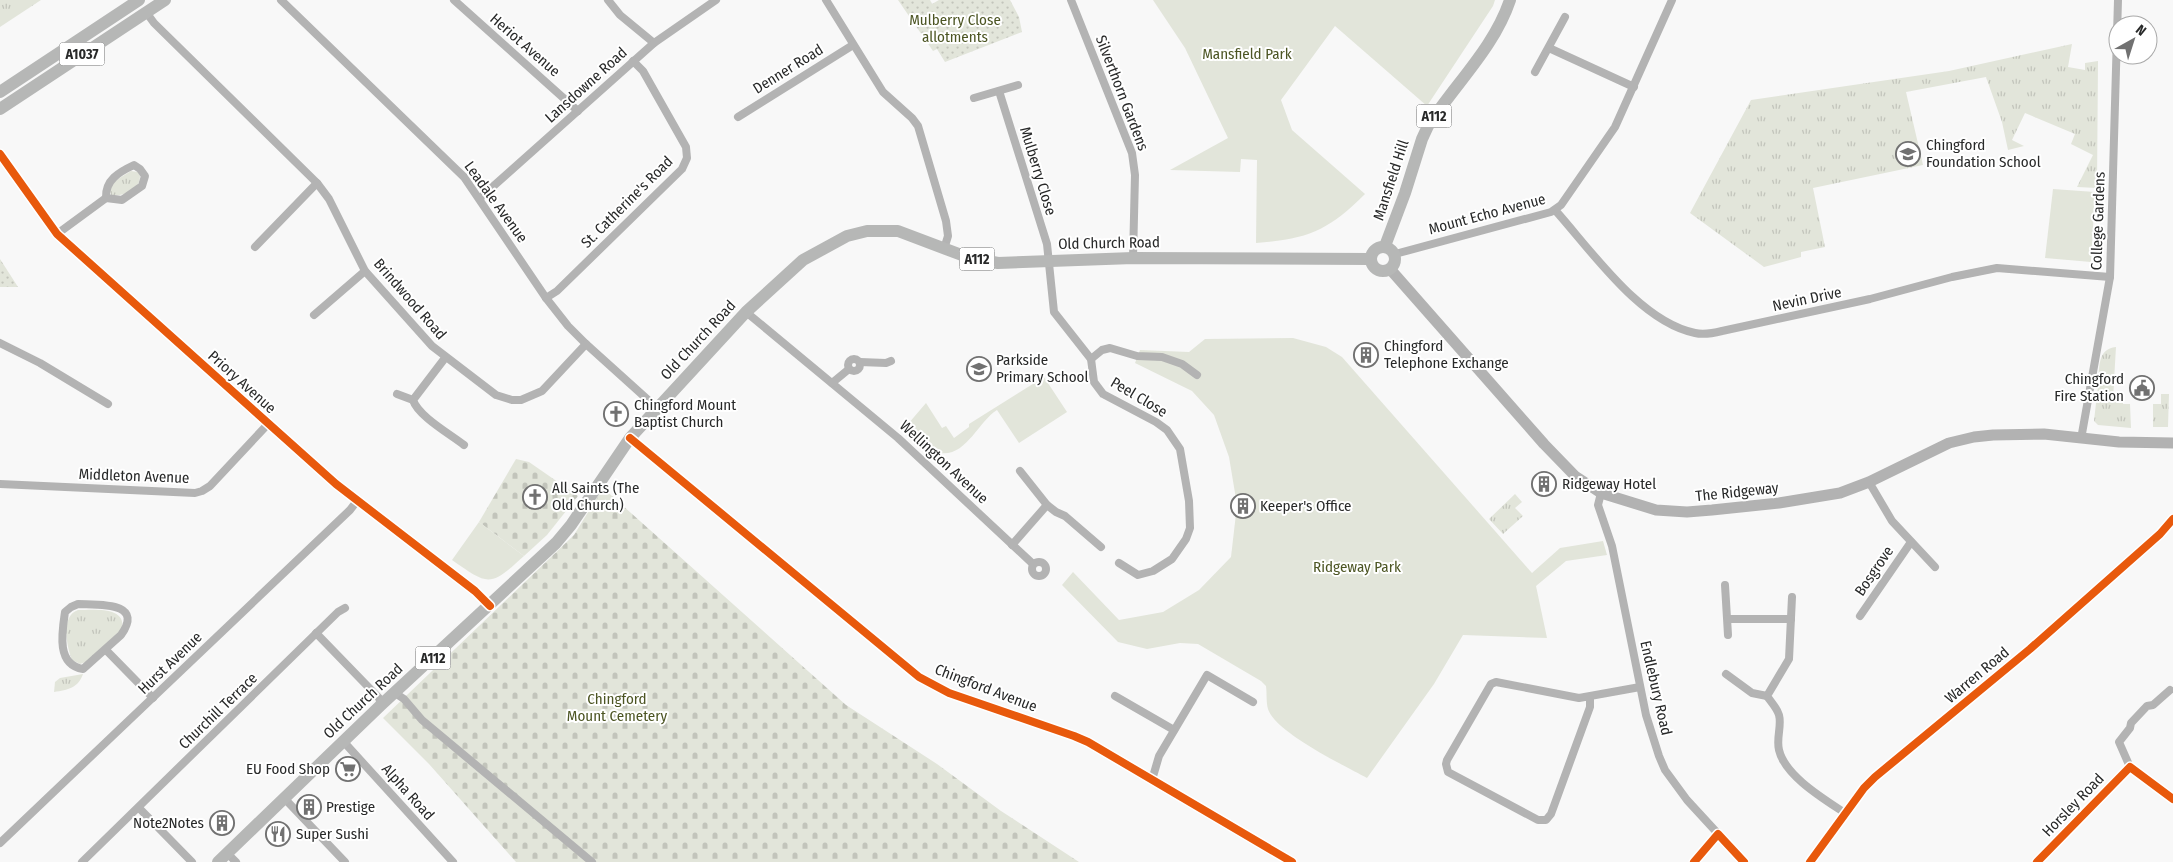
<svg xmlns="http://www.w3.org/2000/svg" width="2173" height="862" font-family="'Fira Sans Condensed',sans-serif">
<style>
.grass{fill:url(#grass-tufts)}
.cemetery{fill:url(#cemetery-stones)}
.park{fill:#e2e5da}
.garden{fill:url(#garden-dots)}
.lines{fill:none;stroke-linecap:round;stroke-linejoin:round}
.street{stroke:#b3b3b3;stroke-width:8}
.secondary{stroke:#b2b2b2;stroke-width:11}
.primary{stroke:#b6b7b6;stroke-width:12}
.cycleway-casing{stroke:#fff;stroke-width:11}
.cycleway{stroke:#e8590c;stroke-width:8}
.labels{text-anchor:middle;stroke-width:4;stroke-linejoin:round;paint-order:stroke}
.shield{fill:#fff;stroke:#686969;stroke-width:1}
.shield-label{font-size:14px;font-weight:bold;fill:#282929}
.park-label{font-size:15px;fill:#4c5523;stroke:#fff}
.street-label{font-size:15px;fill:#282929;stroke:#fff}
.poi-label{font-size:15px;fill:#282929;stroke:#fff;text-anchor:start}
</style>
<defs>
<pattern id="grass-tufts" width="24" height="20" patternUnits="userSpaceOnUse" patternTransform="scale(1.25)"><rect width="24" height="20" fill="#e2e5da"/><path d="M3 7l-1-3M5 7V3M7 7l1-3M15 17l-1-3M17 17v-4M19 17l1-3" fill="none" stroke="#c2c4bb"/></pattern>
<pattern id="cemetery-stones" width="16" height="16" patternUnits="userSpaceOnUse" patternTransform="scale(1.25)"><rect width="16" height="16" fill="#e2e5da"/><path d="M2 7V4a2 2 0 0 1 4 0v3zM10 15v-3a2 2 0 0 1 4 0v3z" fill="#c2c4bb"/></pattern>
<pattern id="garden-dots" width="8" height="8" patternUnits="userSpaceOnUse" patternTransform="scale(1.25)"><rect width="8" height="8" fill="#e2e5da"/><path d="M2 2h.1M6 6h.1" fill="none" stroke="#c2c4bb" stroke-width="1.8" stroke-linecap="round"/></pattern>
</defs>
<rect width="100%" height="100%" fill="#f8f8f8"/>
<g class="grass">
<polygon points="0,0 41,0 0,27"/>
<polygon points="2072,44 2068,67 2085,70 2085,63 2098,61 2097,188 2077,187 2093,155 2071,144 2075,134 2025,113 2012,140 2024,146 2008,150 2002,122 1986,77 1906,92 1923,165 1813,188 1825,247 1801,252 1801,257 1764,267 1690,213 1751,100 1949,71"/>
<path d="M131,171L138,172L140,176C140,190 123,197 111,195L109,189L113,182Z"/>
<path d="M2116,347L2114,381L2098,382C2100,367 2097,349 2116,347Z"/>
<polygon points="2114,384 2113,398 2123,398 2123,404 2130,404 2131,428 2098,425 2094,421 2098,385"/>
<polygon points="2161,394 2169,394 2168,427 2153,427 2153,404 2161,404"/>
<polygon points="1515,494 1522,502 1515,508 1523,516 1503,534 1489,519"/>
<path d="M78,610C93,610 127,606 122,629L86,662L80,664L72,660C67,647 60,616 78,610Z"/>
<path d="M83,674C78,688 68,690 54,692L55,682L60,678Z"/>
</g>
<g class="cemetery">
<polygon points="516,459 529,462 578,496 547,535 524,556 479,522"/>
<polygon points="603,488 846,705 937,764 1001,811 1079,862 516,862 429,764 383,718 574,535"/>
</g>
<g class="park">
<path d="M1153,0H1495L1493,6L1427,106L1335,26L1281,100L1292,130L1365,194C1328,231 1308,239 1256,243L1257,160L1241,159L1240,172L1170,170L1228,138L1185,48Z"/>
<polygon points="2053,189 2095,192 2091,262 2045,258"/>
<path d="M1293,338L1326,347L1342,357L1532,573L1560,548L1603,541L1607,555L1566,561L1536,586L1547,638L1463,635L1434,684L1367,778C1345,766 1275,732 1268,709C1266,702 1267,693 1266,686L1261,681L1198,644L1180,643L1147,649L1118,642L1062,585L1073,572L1119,620L1163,612L1199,590L1231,557L1237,505L1229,457L1214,415L1192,391L1135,363L1140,350L1189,352L1205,339Z"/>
<path d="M1044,377L1067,412L1019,443L997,410C978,422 966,457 940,453L908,424L926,403L942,428L946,426L954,438L969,427V424Z"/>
<path d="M479,522L524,556C490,587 489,586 452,560Z"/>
</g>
<g class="garden">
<polygon points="898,0 930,0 932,4 939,0 1010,0 1019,17 1022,32 945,62 937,49 933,51"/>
<polygon points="0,259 18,287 0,287"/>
</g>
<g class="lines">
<g class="street">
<polyline points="281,0 464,177 546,298 568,326 586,344 657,408"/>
<polyline points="454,0 578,111"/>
<polyline points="608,0 620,15 654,43"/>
<polyline points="826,0 883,92 912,118 918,126 946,221 948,236 944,249"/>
<polyline points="1071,0 1132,153 1135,175 1133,258"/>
<polyline points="146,12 154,23 317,183 329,199 365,271 432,346 496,395 512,400 521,400 542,391 586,344"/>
<polyline points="1549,48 1634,87"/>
<polyline points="1535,72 1565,17"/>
<polyline points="999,91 1047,244 1054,312 1091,359 1094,382 1103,394 1156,422 1167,430 1180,449 1189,501 1190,528 1186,539 1172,559 1153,571 1138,575 1119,563"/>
<polyline points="974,98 1018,85"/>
<polyline points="738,117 853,45"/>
<polyline points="0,154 57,234 336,484 475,591 490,606"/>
<path d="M134,165L140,169L145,176L142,186L122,200L106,198C105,180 119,172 134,165Z"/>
<polyline points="480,198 654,43 716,0"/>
<path d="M1555,210C1591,250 1640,322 1695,333C1704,335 1714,333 1722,331L1870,299L1952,277L1997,268L2110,277"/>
<polyline points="57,234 106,198"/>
<polyline points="255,247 317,183"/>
<polyline points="1395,254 1551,212 1561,205 1615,127 1672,0"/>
<polyline points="546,298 557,291 682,169 687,158 686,147 643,71 633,61"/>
<polyline points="746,312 898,438 1033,564"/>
<polyline points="314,315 365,271"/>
<polyline points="0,343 40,363 108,404"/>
<path d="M445,358L413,400C418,416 450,434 464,445"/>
<circle cx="854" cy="365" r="6"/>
<polyline points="1091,359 1102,350 1110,348 1137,356 1162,357 1182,364 1197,375"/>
<polyline points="860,362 886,363 891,361"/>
<polyline points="832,383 849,369"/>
<polyline points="397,394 413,400"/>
<polyline points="630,438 919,677 949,693 1074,736 1088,742 1292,862"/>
<polyline points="2081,439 2110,277 2118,0"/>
<polyline points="1020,471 1047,505 1056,512 1065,516 1101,547"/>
<polyline points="1869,482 1892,521 1935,567"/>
<polyline points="0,484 195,493 202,491 210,486 268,424"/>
<polyline points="1601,493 1598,505 1612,546 1646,715 1659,756 1665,770 1687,800 1744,862"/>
<polyline points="1012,545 1047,505"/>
<circle cx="1039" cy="569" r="7"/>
<polyline points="1725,585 1728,635"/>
<path d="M1792,597L1789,659L1767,696C1771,702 1777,708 1779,715C1782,726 1776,738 1779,750C1785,776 1824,799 1845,813"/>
<path d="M78,604C98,605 145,601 121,635L83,669C56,665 62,632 65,612L71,607Z"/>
<polyline points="1860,616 1911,542"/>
<polyline points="1728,619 1791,619"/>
<polyline points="316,633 379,698 381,705"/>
<polyline points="106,650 153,698"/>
<polyline points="1726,674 1752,693 1767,696"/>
<polyline points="2170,690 2153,705 2147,706 2131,723 2130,728 2119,742 2130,767 2173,799"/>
<polyline points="395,693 404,699 422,720 592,862"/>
<polyline points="1115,696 1174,730"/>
<polyline points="1590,697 1590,707 1551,814 1546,820 1538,820 1448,772 1446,764 1447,760 1491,684 1496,682 1579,698 1640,687"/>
<polyline points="343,741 453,862"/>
<polyline points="1152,780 1159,756 1207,675 1253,702"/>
<polyline points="284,798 345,862"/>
<polyline points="139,808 192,862"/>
<polyline points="0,843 350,510 357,501"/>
<polyline points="227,853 236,862"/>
<polyline points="82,862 338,612 345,608"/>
<polyline points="1694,862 1718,834"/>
<polyline points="1810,862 1864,788 1875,777 2030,649 2160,534 2173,519"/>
<polyline points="2037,862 2130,767"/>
</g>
<polyline class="secondary" points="1390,269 1544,444 1575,476 1601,493 1656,510 1687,512 1712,510 1779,503 1840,493 1869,482 1949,443 1974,437 1993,435 2044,434 2119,442 2173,443"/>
<g class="primary">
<polyline points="0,92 139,0"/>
<polyline points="0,109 165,0"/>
<path d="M1385,246L1405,193L1422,139L1428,126C1455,84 1494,48 1510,0"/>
<circle cx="1383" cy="259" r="12"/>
<polyline points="218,862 381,705 556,543 571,525 630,438 746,312 803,260 847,236 867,231 898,231 967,257 998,263 1133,258 1371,259"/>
</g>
<defs>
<g id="cycleway">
<polyline points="0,154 57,234 336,484 475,591 490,606"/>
<polyline points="630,438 919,677 949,693 1074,736 1088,742 1292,862"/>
<polyline points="1694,862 1718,834 1744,862"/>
<polyline points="1810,862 1864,788 1875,777 2030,649 2160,534 2173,519"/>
<polyline points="2037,862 2130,767 2173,799"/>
</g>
</defs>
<use href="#cycleway" class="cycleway-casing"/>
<use href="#cycleway" class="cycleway"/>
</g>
<defs>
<symbol id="school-ring" viewBox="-11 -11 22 22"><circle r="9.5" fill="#fff" stroke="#717171" stroke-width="1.5"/><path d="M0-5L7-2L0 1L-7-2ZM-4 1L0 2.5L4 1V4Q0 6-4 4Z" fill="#717171"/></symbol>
<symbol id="building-ring" viewBox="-11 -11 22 22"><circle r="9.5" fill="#fff" stroke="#717171" stroke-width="1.5"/><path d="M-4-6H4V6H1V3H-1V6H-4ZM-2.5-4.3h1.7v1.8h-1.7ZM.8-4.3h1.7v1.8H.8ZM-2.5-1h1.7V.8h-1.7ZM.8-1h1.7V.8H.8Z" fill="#717171"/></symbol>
<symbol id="civic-ring" viewBox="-11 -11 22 22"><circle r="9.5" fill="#fff" stroke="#717171" stroke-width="1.5"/><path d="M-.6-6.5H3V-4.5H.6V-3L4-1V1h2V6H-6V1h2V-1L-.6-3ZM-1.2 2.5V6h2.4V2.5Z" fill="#717171"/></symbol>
<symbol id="church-ring" viewBox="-11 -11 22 22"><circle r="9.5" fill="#fff" stroke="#717171" stroke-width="1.5"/><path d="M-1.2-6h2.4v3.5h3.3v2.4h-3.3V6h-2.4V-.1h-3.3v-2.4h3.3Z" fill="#717171"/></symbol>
<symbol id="supermarket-ring" viewBox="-11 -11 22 22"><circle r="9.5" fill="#fff" stroke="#717171" stroke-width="1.5"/><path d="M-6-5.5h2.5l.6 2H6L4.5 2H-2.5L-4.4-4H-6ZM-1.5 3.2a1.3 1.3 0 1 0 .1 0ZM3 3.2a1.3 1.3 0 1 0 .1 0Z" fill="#717171"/></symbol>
<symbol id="restaurant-ring" viewBox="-11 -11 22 22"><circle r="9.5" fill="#fff" stroke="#717171" stroke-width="1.5"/><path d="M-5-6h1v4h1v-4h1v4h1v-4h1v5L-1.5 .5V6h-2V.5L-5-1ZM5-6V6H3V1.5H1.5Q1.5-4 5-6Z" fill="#717171"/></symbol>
</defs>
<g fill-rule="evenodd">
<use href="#school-ring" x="1894" y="140" width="28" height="28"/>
<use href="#building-ring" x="1352" y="341" width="28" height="28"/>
<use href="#school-ring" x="965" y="355" width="28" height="28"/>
<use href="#civic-ring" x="2128" y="374" width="28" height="28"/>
<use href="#church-ring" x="602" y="400" width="28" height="28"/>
<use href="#building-ring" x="1530" y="470" width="28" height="28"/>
<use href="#church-ring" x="521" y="483" width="28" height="28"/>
<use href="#building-ring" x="1229" y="492" width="28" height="28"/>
<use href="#supermarket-ring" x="334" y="755" width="28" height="28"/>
<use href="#building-ring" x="295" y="793" width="28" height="28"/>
<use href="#building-ring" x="208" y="809" width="28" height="28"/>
<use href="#restaurant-ring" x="264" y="820" width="28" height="28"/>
</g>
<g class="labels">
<g class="shield">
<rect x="59.5" y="42.5" width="45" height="23" rx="4"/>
<rect x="1416.5" y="104.5" width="35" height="23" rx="4"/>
<rect x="959.5" y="247.5" width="35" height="23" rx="4"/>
<rect x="415.5" y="646.5" width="35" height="23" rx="4"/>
</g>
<g class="shield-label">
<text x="82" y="59">A1037</text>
<text x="1434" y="121">A112</text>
<text x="977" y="264">A112</text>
<text x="433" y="663">A112</text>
</g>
<g class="park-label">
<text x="955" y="25">Mulberry Close<tspan x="955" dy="17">allotments</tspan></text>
<text x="1247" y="59">Mansfield Park</text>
<text x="1357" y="572">Ridgeway Park</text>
<text x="617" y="704">Chingford<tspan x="617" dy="17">Mount Cemetery</tspan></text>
</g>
<g class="street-label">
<text transform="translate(525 45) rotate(41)" y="5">Heriot Avenue</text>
<text transform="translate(788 69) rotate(-32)" y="5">Denner Road</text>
<text transform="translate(586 85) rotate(-42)" y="5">Lansdowne Road</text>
<text transform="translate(1122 93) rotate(69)" y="5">Silverthorn Gardens</text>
<text transform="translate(1038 171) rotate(73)" y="5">Mulberry Close</text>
<text transform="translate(1391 180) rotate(-72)" y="5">Mansfield Hill</text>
<text transform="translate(496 202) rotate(54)" y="5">Leadale Avenue</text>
<text transform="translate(627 202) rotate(-45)" y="5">St. Catherine's Road</text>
<text transform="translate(1487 214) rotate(-15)" y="5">Mount Echo Avenue</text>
<text transform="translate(2098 221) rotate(-88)" y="5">College Gardens</text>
<text transform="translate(1109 243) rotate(-1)" y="5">Old Church Road</text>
<text transform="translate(410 299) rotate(49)" y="5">Brindwood Road</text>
<text transform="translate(1807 299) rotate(-12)" y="5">Nevin Drive</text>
<text transform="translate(698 340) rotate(-47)" y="5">Old Church Road</text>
<text transform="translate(242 382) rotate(42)" y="5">Priory Avenue</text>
<text transform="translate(1139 397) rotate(31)" y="5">Peel Close</text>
<text transform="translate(944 462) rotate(43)" y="5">Wellington Avenue</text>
<text transform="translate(134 476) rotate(2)" y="5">Middleton Avenue</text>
<text transform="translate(1737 492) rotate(-6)" y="5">The Ridgeway</text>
<text transform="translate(1874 571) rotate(-56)" y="5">Bosgrove</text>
<text transform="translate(170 663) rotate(-44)" y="5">Hurst Avenue</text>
<text transform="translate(1977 675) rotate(-40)" y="5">Warren Road</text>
<text transform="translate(986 688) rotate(21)" y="5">Chingford Avenue</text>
<text transform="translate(1656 688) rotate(77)" y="5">Endlebury Road</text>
<text transform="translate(363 701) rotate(-43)" y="5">Old Church Road</text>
<text transform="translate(218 711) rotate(-44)" y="5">Churchill Terrace</text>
<text transform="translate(408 792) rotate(48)" y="5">Alpha Road</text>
<text transform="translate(2073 805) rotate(-46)" y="5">Horsley Road</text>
</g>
<g class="poi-label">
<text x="1926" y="150">Chingford<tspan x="1926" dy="17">Foundation School</tspan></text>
<text x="1384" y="351">Chingford<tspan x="1384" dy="17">Telephone Exchange</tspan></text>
<text x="996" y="365">Parkside<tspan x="996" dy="17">Primary School</tspan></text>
<text x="2124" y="384" text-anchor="end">Chingford<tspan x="2124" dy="17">Fire Station</tspan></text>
<text x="634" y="410">Chingford Mount<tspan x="634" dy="17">Baptist Church</tspan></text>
<text x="1562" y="489">Ridgeway Hotel</text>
<text x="552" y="493">All Saints (The<tspan x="552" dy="17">Old Church)</tspan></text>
<text x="1260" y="511">Keeper's Office</text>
<text x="330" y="774" text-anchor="end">EU Food Shop</text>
<text x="326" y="812">Prestige</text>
<text x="204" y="828" text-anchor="end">Note2Notes</text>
<text x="296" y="839">Super Sushi</text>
</g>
</g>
<g transform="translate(2133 40) rotate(39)"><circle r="24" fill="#ffffff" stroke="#a9a9a9"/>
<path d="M0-4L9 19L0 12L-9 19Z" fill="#717171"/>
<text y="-8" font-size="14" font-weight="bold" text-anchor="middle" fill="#282929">N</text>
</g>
</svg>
